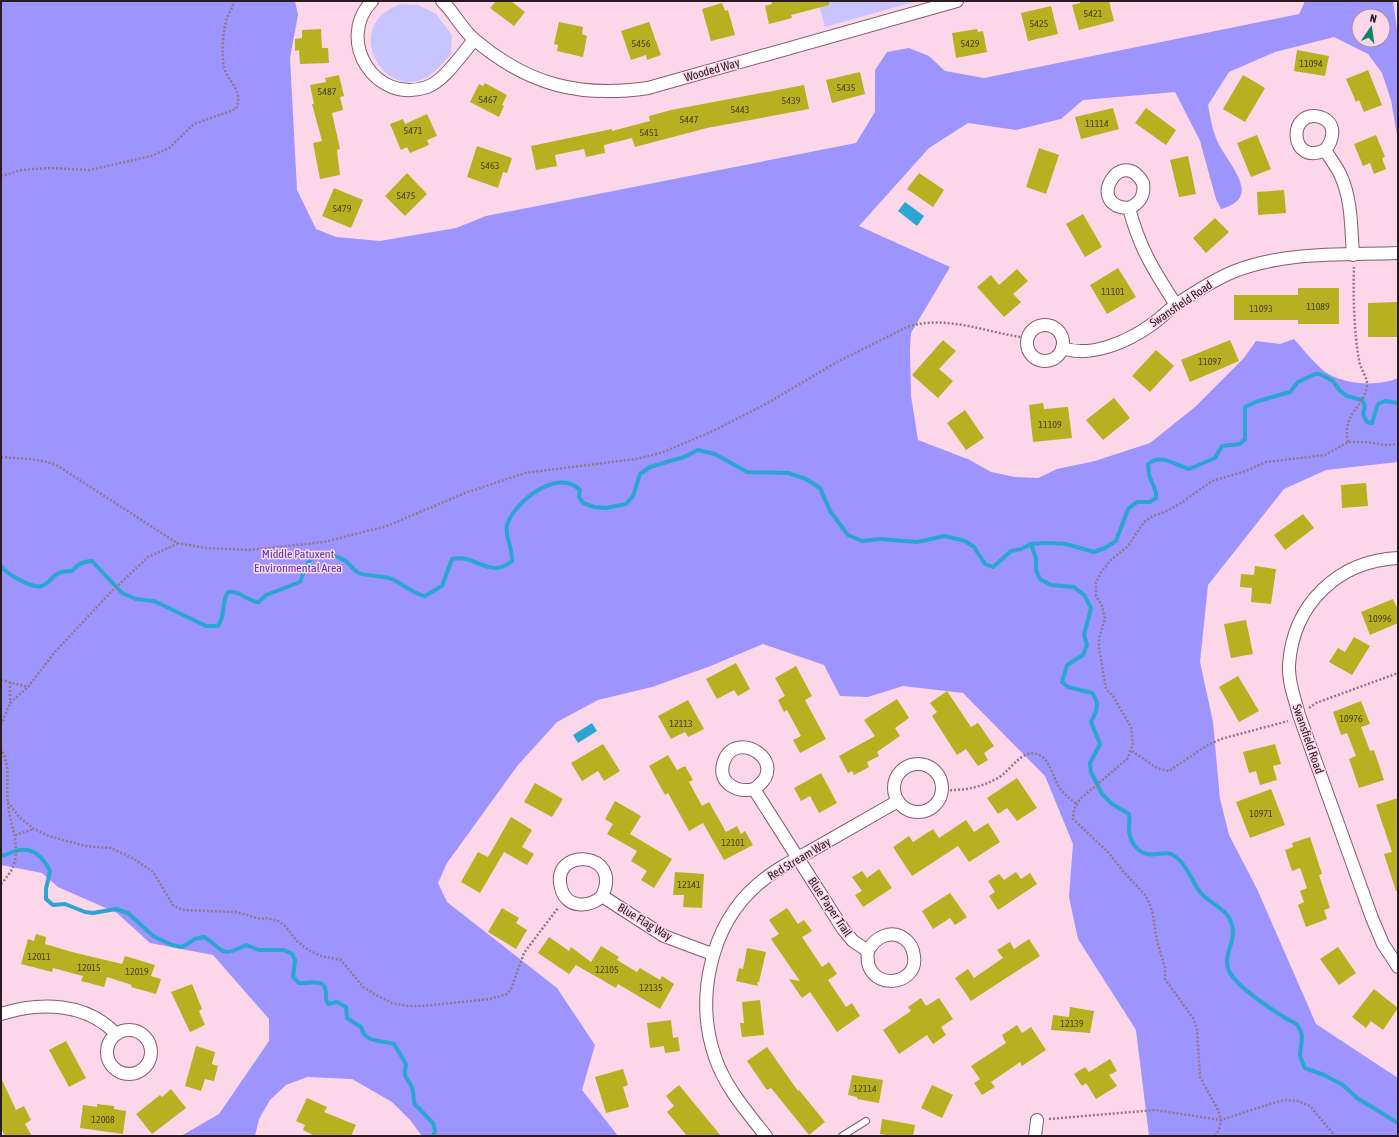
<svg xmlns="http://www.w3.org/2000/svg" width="1399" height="1137" font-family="'Asap Condensed',sans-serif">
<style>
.green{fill:#c8c5fe}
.forest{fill:#9e94fd;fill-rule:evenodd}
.water{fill:#2aa6d1}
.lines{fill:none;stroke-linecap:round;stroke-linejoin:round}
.stream{stroke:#2aa6d1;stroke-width:4}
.building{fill:#b7b021}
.lane-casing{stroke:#835b70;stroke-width:8}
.street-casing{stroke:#835b70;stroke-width:14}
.path{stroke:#927885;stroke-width:2.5;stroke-dasharray:2 2;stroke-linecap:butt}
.lane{stroke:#fff;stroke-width:6}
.street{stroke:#fff;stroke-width:12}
.labels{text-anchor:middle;stroke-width:3;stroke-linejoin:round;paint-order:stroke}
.number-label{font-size:10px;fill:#4d4022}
.street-label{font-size:12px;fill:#2a1a22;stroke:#fcd7e9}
.park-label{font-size:12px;fill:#543ab2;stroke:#fcd7e9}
</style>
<rect width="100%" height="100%" fill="#fcd7e9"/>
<g class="green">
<polygon points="818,1 917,1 825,27"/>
<path d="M402,4L418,5L436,14L452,35L451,54C444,62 436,71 427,77C382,103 340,22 402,4Z"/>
</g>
<path class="forest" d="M1,1H295L298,15L290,58L297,190L316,229L336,237L380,241L456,228L486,216L856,143L875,112V70L887,52L909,48L929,56L945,71L984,78L1299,14L1305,1H1393L1398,36V141L1391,100L1382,73L1368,54L1334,37L1275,52L1229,72L1208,105C1210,116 1212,128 1216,138C1225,162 1266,197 1221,209L1216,199L1200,141L1175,92L1083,100L1061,119L1016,130L968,123L929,148L859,226L950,267L911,333L910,349L911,396L918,440L970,460L991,472L1015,477L1038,478L1057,469L1095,461L1150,443L1195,407L1244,358L1256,341L1280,344L1294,339C1303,349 1313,362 1324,371C1343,385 1377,387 1398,378V462L1326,470L1284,489L1208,585L1200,662L1213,722L1220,799L1229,835L1257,889L1316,1024L1398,1078V1136H1149L1136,1030L1078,939L1069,897L1073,844L1045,776L963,693L903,686L868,697L840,696L824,665L763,644L708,667L652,687L598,700L557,722L518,765L447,863L438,883L447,902L557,988L595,1045L582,1090L618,1136H422L410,1120L392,1102L352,1079L307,1077L286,1085L270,1100L259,1119L255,1136H181L219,1114L269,1041V1019L213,955L150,943L117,913L58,887L42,873L1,865ZM1359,16H1383V40H1359Z"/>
<g class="water">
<polygon points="905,202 924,216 917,226 898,211"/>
<polygon points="592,723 597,731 578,743 573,735"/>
</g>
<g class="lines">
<g class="stream">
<path d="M1031,544L1036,558V570L1040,579L1051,585L1074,587L1084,595L1091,608L1084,635L1087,645L1083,655L1067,665L1062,682L1068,687L1092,693C1100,703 1097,711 1091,722L1100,744L1090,763L1091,772L1102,794L1112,804L1129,814C1130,820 1129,827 1129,832C1130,837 1132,843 1135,846C1150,864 1163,846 1176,857C1187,865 1192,881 1200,892C1211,906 1232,908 1233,932C1233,946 1223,957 1229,971C1237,987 1271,1009 1287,1019C1290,1021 1295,1022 1297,1025C1305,1034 1301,1043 1300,1054C1300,1058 1303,1064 1305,1068L1324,1075L1343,1085L1357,1098L1398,1123"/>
<path d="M1,566C6,574 33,589 42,586C56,580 50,571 72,571C78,564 83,561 92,561L122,593L136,599L154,601L206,626H218C226,615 221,602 228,592C240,590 248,602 259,602L266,595L300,582C306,565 309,552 330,555C336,556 343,559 347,562C351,566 354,571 359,573C369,577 382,575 392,579C405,585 410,592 425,596L442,586L452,559C478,554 489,580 512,561C513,549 504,534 507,525C514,502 558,467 580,490L579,497L583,503L594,507L606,508L626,504L633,496L640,474L650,467L684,457L698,450L715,454L747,472L788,473L806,479L820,488L830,511L848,535L862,541L880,539L917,542L945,536L965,541L974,547L985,564L993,567L1011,551L1021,549L1031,544L1047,543L1066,544L1094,552L1105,548L1116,541L1128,509L1137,502H1150L1156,498V492L1149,475L1148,464C1162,453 1174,465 1189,469L1215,458L1222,446L1240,444L1245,439V407L1258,401L1290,392L1298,382L1315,374H1320L1333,381L1340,391L1347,396L1362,400L1365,406L1363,414L1367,422L1372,423L1378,404L1385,401L1398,403"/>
<path d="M1,856C6,855 11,852 16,851C33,846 43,857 50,871L46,889V899L53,905L65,904L85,912L93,913L116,909L128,913L153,936L172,945L182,947L195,939L204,937C226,950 218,959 246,945L259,950H284L292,954L295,960L293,977L299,983C309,984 324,977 326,992C326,997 325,999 328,1004L337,1002L346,1007L347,1018L361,1027C365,1043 380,1040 394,1044L406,1064C402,1081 409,1077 412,1088C414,1093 413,1100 415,1105C422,1110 426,1117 433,1123L435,1131L433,1136"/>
</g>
</g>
<g class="building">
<polygon points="496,1 511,1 525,12 514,26 490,8"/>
<polygon points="771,1 829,1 829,5 791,15 792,18 769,24 765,6 772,4"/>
<polygon points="1080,1 1109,1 1114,21 1079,30 1072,5 1080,3"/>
<polygon points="722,3 725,11 728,10 735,35 711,41 702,9"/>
<polygon points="1051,6 1058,34 1028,41 1021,13"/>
<polygon points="559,22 583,27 582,34 587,36 583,57 557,51 558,45 554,44"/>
<polygon points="649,22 661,55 647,60 646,55 631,60 621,31"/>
<polygon points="321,29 322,48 328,48 329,63 300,64 299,50 295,51 295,39 302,38 302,30"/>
<polygon points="977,29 978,32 983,31 987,52 956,58 952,33"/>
<polygon points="1297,50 1329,56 1325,76 1294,71"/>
<polygon points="1368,70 1382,105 1364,112 1359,100 1356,102 1346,79"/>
<polygon points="860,72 865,94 832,103 826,80"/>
<polygon points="339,75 344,96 340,97 343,110 332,113 340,149 337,150 340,175 320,179 313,143 322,141 312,104 314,104 310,85 326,82 325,78"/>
<polygon points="1243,75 1265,88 1245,122 1223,109"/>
<polygon points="485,83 507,95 502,105 504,106 499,117 470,102 479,84 483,86"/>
<polygon points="804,85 809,109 707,128 635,147 632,138 604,145 605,153 586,157 584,149 555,155 557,166 536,170 531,146 612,129 612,131 650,121 649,116 671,110"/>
<polygon points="1113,108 1119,129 1081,139 1075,117"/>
<polygon points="1146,108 1176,130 1166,145 1135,123"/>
<polygon points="427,114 437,136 427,140 429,145 410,153 407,147 401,150 390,124 403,119 405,124"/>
<polygon points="1257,135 1271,169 1251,177 1237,143"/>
<polygon points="1376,135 1385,157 1382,158 1386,169 1374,174 1370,163 1363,166 1354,144"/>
<polygon points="477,146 512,158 507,173 503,172 498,188 467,177"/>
<polygon points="1039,148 1059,155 1046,194 1026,187"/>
<polygon points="1188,156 1196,194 1179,197 1170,160"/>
<polygon points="407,173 427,194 405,216 385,196"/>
<polygon points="919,173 944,190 933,207 907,189"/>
<polygon points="334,188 363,200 351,228 322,216"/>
<polygon points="1284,190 1286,213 1258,215 1257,192"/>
<polygon points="1083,214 1102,247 1085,257 1066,224"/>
<polygon points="1215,218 1229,232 1206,253 1193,238"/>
<polygon points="1118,268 1136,297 1107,314 1090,285"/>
<polygon points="1017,269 1028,281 1013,294 1021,302 1004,317 977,287 991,275 999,285"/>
<polygon points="1298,288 1339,288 1339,324 1298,324 1298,320 1234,320 1234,295 1298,295"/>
<polygon points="1398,302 1398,337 1368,337 1368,303"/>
<polygon points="943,340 956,351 939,369 953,381 938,398 912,375"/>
<polygon points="1230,340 1239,361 1190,382 1181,360"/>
<polygon points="1156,350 1174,366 1150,392 1132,376"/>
<polygon points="1114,398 1130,418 1103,440 1086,420"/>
<polygon points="1043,403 1044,409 1068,407 1072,438 1033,442 1029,405"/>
<polygon points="965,410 984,438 966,450 947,423"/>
<polygon points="1366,483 1368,506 1342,508 1341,485"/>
<polygon points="1303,514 1314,528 1285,550 1274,535"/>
<polygon points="1255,566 1276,569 1271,604 1251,602 1252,588 1240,587 1241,574 1254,575"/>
<polygon points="1393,599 1398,610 1398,623 1370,635 1361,612"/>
<polygon points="1246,620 1253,654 1231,658 1224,624"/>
<polygon points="1354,637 1370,646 1352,675 1329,662 1338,648 1345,652"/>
<polygon points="736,663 750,689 738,696 734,690 717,699 706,679"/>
<polygon points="796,666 812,696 805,700 826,739 800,753 793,740 801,736 787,710 784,712 778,700 785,696 775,678"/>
<polygon points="1238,676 1259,711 1239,722 1219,687"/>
<polygon points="947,691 971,727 978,723 994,746 984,753 988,760 978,766 966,749 957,755 932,716 937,712 930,703"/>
<polygon points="897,699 909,718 895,728 900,736 877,752 879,756 867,762 869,767 854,775 852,771 848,773 839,756 875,736 864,720"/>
<polygon points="688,700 704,729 688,737 685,732 671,739 658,716"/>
<polygon points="1361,701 1370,724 1361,727 1370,751 1374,750 1384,780 1359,788 1349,759 1356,756 1347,733 1341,735 1333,712"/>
<polygon points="603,744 620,771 604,781 598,771 582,781 571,763"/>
<polygon points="1275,744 1281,764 1273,766 1277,780 1260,785 1256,771 1249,773 1243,752"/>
<polygon points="668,755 677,770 685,766 693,780 689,782 702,806 709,802 726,832 737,826 741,834 745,831 753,845 724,860 703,823 689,831 668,793 665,795 649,766"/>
<polygon points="821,773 837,803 819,813 810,796 801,801 794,788"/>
<polygon points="1017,778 1037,808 1017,821 1007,808 998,814 987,798"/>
<polygon points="535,783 563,799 552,817 524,802"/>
<polygon points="1271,789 1285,825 1250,838 1236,802"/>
<polygon points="1398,798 1398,891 1396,891 1384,854 1392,852 1376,805"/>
<polygon points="615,801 641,816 630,834 672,859 654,888 641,880 647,871 631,861 637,851 607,834 613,824 605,819"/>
<polygon points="511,817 532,830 522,847 534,854 527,865 504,852 480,893 461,882 478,852 488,857"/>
<polygon points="966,820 974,832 988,823 1000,842 969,862 958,846 912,876 893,847 909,836 913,842 933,829 939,838"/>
<polygon points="1310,837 1322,874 1319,875 1330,908 1324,910 1327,919 1306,927 1298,905 1304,902 1300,891 1307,888 1300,868 1292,871 1285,850 1293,847 1292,843"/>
<polygon points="879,869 892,888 863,907 855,895 862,891 852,877 862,871 867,878"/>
<polygon points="675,872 704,874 702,908 683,907 684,895 673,895"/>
<polygon points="1016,872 1021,879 1030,873 1037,884 998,910 989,896 995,892 988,881 999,874 1004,880"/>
<polygon points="950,893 967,917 955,925 950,918 933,929 922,911"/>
<polygon points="502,908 519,918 516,923 527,930 516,949 488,932"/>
<polygon points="787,908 798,924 804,920 812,931 802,937 822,967 829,962 837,974 828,980 846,1007 852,1003 860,1016 837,1032 810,992 802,998 789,979 800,981 771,939 779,934 769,920"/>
<polygon points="36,934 46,937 45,944 72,952 122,964 125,956 155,965 151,976 161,979 156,994 131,987 132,985 107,977 104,987 81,981 83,976 53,968 52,972 21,964 28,939 34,941"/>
<polygon points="549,937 569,951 571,947 591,962 601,946 619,957 617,960 637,972 640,968 660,980 662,976 674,984 660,1009 618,984 616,988 576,965 569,974 538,953"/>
<polygon points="1029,939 1040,956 971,1001 955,978 968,969 974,978 1003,958 997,950 1010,942 1014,949"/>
<polygon points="1338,947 1356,973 1339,985 1320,959"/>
<polygon points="747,948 766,952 759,982 757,982 758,986 736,981 739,968 743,969"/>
<polygon points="192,984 202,1009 199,1011 205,1025 190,1032 171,992"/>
<polygon points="1374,989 1398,1008 1383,1030 1371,1021 1366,1028 1352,1017"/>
<polygon points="921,998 926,1006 939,998 953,1019 941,1027 946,1035 933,1044 927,1035 899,1054 883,1030 911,1011 908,1007"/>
<polygon points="760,1000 764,1035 742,1037 740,1023 744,1023 742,1002"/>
<polygon points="1070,1007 1094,1011 1090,1033 1051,1030 1053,1015 1069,1017"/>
<polygon points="671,1020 673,1038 678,1037 680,1051 665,1053 664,1046 650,1048 647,1023"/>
<polygon points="1017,1025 1022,1033 1031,1027 1046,1050 1022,1066 1020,1062 991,1082 995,1087 982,1095 974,1083 980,1079 971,1066 1006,1043 1002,1035"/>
<polygon points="66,1041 86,1078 69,1087 49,1050"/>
<polygon points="196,1046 215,1052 212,1064 218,1066 214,1081 205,1079 201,1091 185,1086"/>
<polygon points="767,1047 798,1091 799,1090 825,1122 809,1135 771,1088 767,1090 747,1061"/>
<polygon points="1110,1059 1117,1071 1109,1075 1117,1086 1096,1099 1086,1083 1082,1086 1074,1074 1085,1067 1089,1072"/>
<polygon points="623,1069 628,1085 623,1087 629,1107 606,1113 595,1077"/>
<polygon points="852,1075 883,1080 879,1103 857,1099 857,1097 848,1095"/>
<polygon points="1,1078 16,1110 24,1106 31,1120 25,1124 32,1136 5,1136 1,1129"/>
<polygon points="679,1085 721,1136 687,1136 667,1112 674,1106 666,1096"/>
<polygon points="932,1085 953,1095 942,1118 921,1108"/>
<polygon points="171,1089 186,1108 152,1134 136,1114 160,1095 162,1097"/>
<polygon points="307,1098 327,1107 324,1112 356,1125 351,1136 315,1136 303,1130 305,1125 296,1121"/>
<polygon points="97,1104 114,1106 114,1109 126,1111 123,1134 80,1128 83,1105 97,1107"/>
<polygon points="882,1119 915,1125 913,1136 893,1136 880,1134"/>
</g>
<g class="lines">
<defs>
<polyline id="lane" points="842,1136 866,1121"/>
<g id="street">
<path d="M372,1C335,40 375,105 427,87C444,81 462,54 474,40"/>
<path d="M442,1C454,12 462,30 475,40C528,85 580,98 648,88L957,1"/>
<path d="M1325,150C1289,167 1287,108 1320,117C1337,122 1334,140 1325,150C1330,158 1336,166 1340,174C1352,199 1351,228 1353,255"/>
<path d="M1129,208C1084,207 1121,144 1143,183C1145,196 1140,203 1129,208C1139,247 1154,271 1176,305"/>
<circle cx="1045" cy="343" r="18"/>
<path d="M1062,348C1091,358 1127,342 1151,325C1160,319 1168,310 1177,304C1195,292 1215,279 1235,271C1287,251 1344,255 1398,253"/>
<path d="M1398,558C1338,561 1293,604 1289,665C1288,682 1295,699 1299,715L1372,918L1383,944L1398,967"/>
<circle cx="918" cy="788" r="24"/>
<path d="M754,789C738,793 718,784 723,764C733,725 794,763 754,789L843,929L853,941L868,951C875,937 892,928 906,940C911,944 913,949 914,956C919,988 862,992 868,951"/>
<path d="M602,896C590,908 566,909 561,888C550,846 624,851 602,896L664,936L712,954"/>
<path d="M1,1014C40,1002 86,1002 116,1034"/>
<circle cx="129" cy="1052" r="22"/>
<path d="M766,1136C747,1112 725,1087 715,1057C695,999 710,926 757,885C774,870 794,860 814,849C842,833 870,817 898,801"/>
<polyline points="1035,1136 1037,1120"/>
</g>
</defs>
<use href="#lane" class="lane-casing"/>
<use href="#street" class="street-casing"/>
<g class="path">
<path d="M1,176L21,170L50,168L90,170L151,156L169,148L194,124L236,109C244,90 228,83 224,67C221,56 223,29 227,18C229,12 233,8 234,1"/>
<path d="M1348,442C1342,411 1364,409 1367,386C1368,377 1360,369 1359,360C1354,333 1353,294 1354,267"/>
<path d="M1,457C21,459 40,458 58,466L177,543L206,548L249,550L324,542L387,526L465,493L525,473L636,459L661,453L713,431L764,405L837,362L907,327C947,314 987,333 1027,338"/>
<polyline points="1,680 28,687"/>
<polyline points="10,682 10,703"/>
<polyline points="1309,708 1316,703 1398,673"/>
<polyline points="1,725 10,703 28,687 54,653 110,593 148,557 177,544"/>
<path d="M1,748C12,772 5,780 8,803C9,822 19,841 15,861C13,870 7,877 1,884"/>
<polyline points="1132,751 1157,768 1169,771 1206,746 1221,739 1288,721"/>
<path d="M942,790C962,791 980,788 998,778C1011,771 1023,745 1041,756C1051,763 1053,777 1059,787C1064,794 1070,799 1077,804"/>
<polyline points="8,802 19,817 34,829 49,836 85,846 111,848 134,859 153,872 173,905 182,910 236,912 261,919 266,918 278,921 285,926 297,941 308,950 321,956 341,960 363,987 376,995 392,1003 407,1006 423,1006 490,999 507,994 511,989 524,953 558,908"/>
<polyline points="15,835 34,829"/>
<polyline points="1049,1119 1155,1110 1221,1120 1273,1103 1285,1100 1298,1101 1310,1106 1335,1136"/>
<polyline points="1215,1136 1219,1130 1221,1120 1218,1110 1200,1077 1197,1030 1193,1018 1165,979 1165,968 1157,941 1152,910 1146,896 1122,870 1109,853 1073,819 1074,809 1080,799 1127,759 1133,745 1131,727 1113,696 1106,689 1099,647 1099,638 1105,619 1102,606 1096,596 1096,583 1101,572 1111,560 1128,546 1144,522 1153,516 1165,512 1181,503 1212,481 1246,471 1266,462 1325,455 1348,442 1365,442 1385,445 1398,444"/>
</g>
<use href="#lane" class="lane"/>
<use href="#street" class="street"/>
</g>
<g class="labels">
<g class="number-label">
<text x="1093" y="17">5421</text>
<text x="1039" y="27">5425</text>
<text x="641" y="47">5456</text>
<text x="970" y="47">5429</text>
<text x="1311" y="67">11094</text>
<text x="846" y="91">5435</text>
<text x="327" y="95">5487</text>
<text x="488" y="103">5467</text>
<text x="791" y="104">5439</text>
<text x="740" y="113">5443</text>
<text x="689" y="123">5447</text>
<text x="1097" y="127">11114</text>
<text x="413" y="134">5471</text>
<text x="649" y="136">5451</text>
<text x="490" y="169">5463</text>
<text x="406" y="199">5475</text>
<text x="342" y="212">5479</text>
<text x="1113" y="295">11101</text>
<text x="1318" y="310">11089</text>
<text x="1261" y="312">11093</text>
<text x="1210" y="365">11097</text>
<text x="1050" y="428">11109</text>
<text x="1380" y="622">10996</text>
<text x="1351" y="722">10976</text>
<text x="681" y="727">12113</text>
<text x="1261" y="817">10971</text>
<text x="733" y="846">12101</text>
<text x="689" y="888">12141</text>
<text x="39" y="960">12011</text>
<text x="89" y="971">12015</text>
<text x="607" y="973">12105</text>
<text x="137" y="975">12019</text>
<text x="651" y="991">12135</text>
<text x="1072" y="1027">12139</text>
<text x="865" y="1092">12114</text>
<text x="103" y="1123">12008</text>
</g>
<g class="street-label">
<text transform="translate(712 70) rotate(-16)" y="4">Wooded Way</text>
<text transform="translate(1181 304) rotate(-34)" y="4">Swansfield Road</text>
<text transform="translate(1308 739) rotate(71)" y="4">Swansfield Road</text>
<text transform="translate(799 859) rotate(-31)" y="4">Red Stream Way</text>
<text transform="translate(830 907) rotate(56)" y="4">Blue Paper Trail</text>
<text transform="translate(645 922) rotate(31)" y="4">Blue Flag Way</text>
</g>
<g class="park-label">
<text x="298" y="558">Middle Patuxent<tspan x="298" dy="14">Environmental Area</tspan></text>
</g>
</g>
<rect width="1399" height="1137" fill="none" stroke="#2a1a22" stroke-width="4"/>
<g transform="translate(1371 28) rotate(13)"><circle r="19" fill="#fcd7e9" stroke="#a88b99"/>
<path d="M0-3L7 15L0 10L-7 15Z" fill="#0f8361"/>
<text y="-6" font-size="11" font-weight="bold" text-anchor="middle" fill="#2a1a22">N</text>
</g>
</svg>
